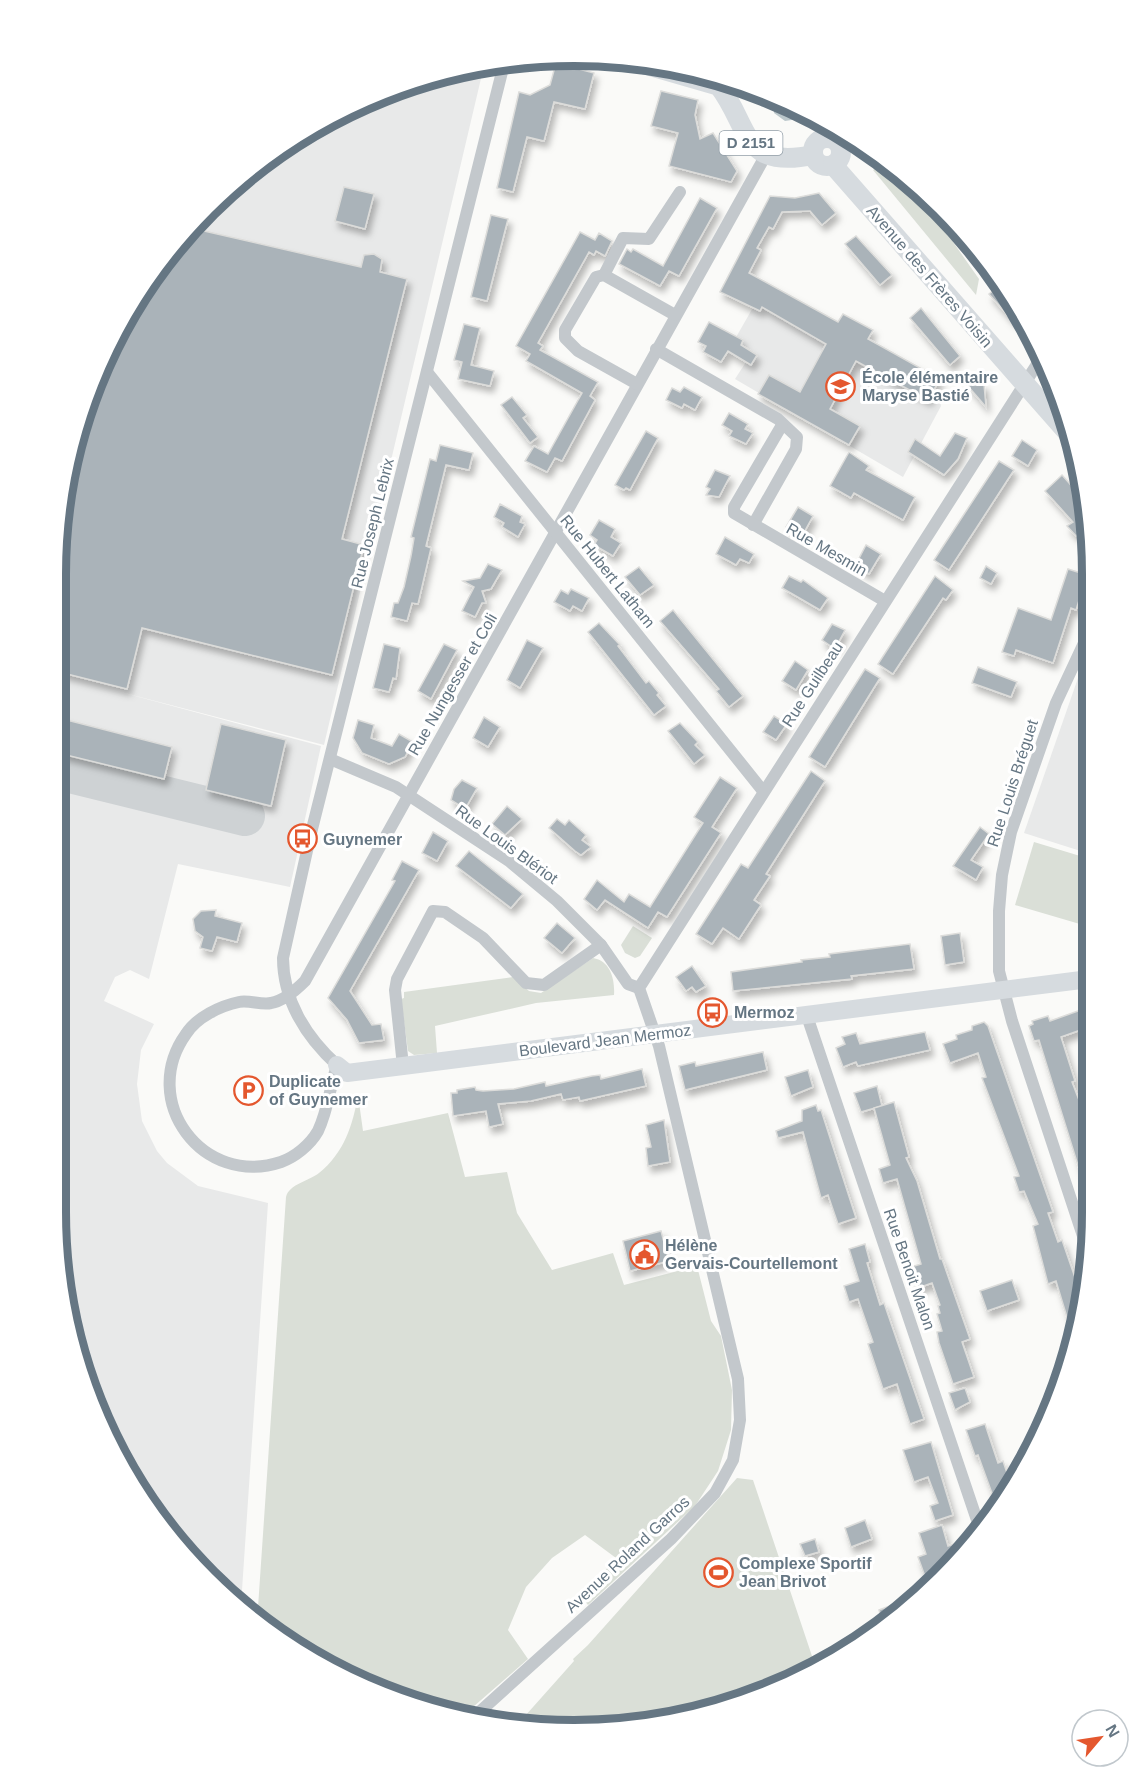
<svg xmlns="http://www.w3.org/2000/svg" width="1148" height="1786" font-family="Helvetica,sans-serif">
<style>
.built{fill:#e8e9e9}
.green{fill:#dadfd7}
.water{fill:#bbc7cb}
.lines{fill:none;stroke-linecap:round;stroke-linejoin:round}
.taxiway{stroke:#ced2d4;stroke-width:40}
.building{fill:#aab3b9;stroke:#dcdcda;stroke-width:1.5;filter:url(#shadow)}
.street{stroke:#c3c8cc;stroke-width:12}
.secondary{stroke:#d6dbdf;stroke-width:18}
.primary{stroke:#d6dbdf;stroke-width:20}
.labels{text-anchor:middle;stroke-width:6;stroke-linejoin:round;paint-order:stroke}
.shield{fill:#fff;stroke:#939fa8;stroke-width:1.5}
.shield-label{font-size:15px;font-weight:bold;fill:#657683}
.street-label{font-size:16px;fill:#657683;stroke:#fff}
.poi-label{font-size:16px;font-weight:bold;fill:#657683;stroke:#fff;text-anchor:start}
.rim{fill:none;stroke:#657683;stroke-width:8}
</style>
<defs>
<filter id="shadow"><feDropShadow dx="3.5" dy="6" stdDeviation="3" flood-color="#0004"/></filter>
</defs>
<rect width="100%" height="100%" fill="#fafaf8"/>
<g class="built">
<polygon points="481,66 483,70 324,745 113,690 321,746 290,887 178,864 149,979 130,970 115,977 104,1001 154,1024 141,1050 137,1084 142,1121 157,1151 167,1163 198,1186 268,1203 241,1605 143,1500 83,1378 56,1212 60,507 95,375 163,258 232,184 315,125 408,83"/>
<polygon points="767,283 838,322 843,314 873,330 869,339 940,379 932,393 939,397 941,406 903,477 735,379 746,362 735,339"/>
<polygon points="1078,678 1091,683 1090,854 1024,833"/>
</g>
<g class="green">
<polygon points="886,161 963,232 953,242 979,279 976,295 873,170"/>
<polygon points="1034,842 1090,859 1090,927 1015,905"/>
<polygon points="633,926 652,938 640,956 635,958 625,953 621,945"/>
<path d="M593,958C611,961 615,980 614,995L536,1003L435,1026L437,1053L414,1055L408,1051L401,999L404,998V992L513,977L529,991L541,993Z"/>
<path d="M358,1095L363,1131L448,1113L465,1177L507,1172L517,1213L552,1270L613,1253L624,1285L697,1266L711,1321L721,1336L732,1390L731,1430L718,1471L695,1506L588,1605L582,1597L616,1558L585,1535L552,1558L526,1587L508,1630L528,1659L465,1714L407,1703L257,1622L286,1197C289,1184 309,1181 319,1173C344,1153 353,1125 358,1095Z"/>
<polygon points="737,1478 753,1480 815,1665 709,1713 540,1729 517,1725 574,1661 573,1659 588,1645"/>
</g>
<polygon class="water" points="773,101 804,110 798,119 785,121 774,113"/>
<g class="lines">
<polyline class="taxiway" points="58,770 245,816"/>
</g>
<g class="building">
<polygon points="556,63 594,73 585,109 554,102 544,141 527,137 513,192 497,188 519,92 530,95 550,85"/>
<polygon points="661,91 698,100 695,115 700,139 713,133 737,171 731,182 669,166 678,133 651,126"/>
<polygon points="344,187 374,194 365,229 335,221"/>
<polygon points="819,193 836,213 822,225 810,211 782,212 773,229 769,227 757,248 761,250 749,273 838,322 843,314 873,330 868,339 940,379 928,400 856,361 830,409 860,426 849,445 758,394 769,375 800,392 826,344 762,307 760,311 720,292 770,196 795,198"/>
<polygon points="700,198 717,208 679,276 669,271 660,286 619,264 627,249 631,252 633,249 663,266"/>
<polygon points="491,215 508,219 487,301 471,297"/>
<polygon points="191,228 361,267 364,255 374,254 382,259 380,272 407,279 342,539 364,545 332,675 142,628 127,689 59,672 60,507 95,375 163,258"/>
<polygon points="580,232 595,240 599,233 612,241 605,256 596,251 594,255 589,252 538,343 543,346 540,350 598,382 590,396 595,400 562,461 555,458 547,472 525,461 534,446 548,454 582,393 526,361 530,354 516,346"/>
<polygon points="856,236 892,275 880,285 845,244"/>
<polygon points="1001,284 1022,313 1013,321 989,294"/>
<polygon points="921,308 960,356 950,365 910,318"/>
<polygon points="709,322 743,340 741,345 757,355 751,365 728,351 721,362 703,352 706,346 698,342"/>
<polygon points="464,324 480,328 471,365 494,371 490,386 458,379 462,362 454,360"/>
<polygon points="984,384 986,407 967,385"/>
<polygon points="684,387 702,397 695,410 684,404 682,408 666,400 672,388 680,392"/>
<polygon points="512,397 527,415 523,418 538,437 530,443 501,405"/>
<polygon points="729,413 748,424 745,429 753,433 746,444 729,436 732,431 722,425"/>
<polygon points="646,431 658,438 630,490 626,488 624,490 615,485"/>
<polygon points="955,433 967,438 958,459 944,475 908,452 915,439 940,456"/>
<polygon points="1022,440 1037,450 1028,466 1012,456"/>
<polygon points="440,445 473,453 469,470 446,465 426,546 431,548 418,604 412,603 407,621 391,617 394,603 398,603 404,587 411,556 414,538 411,537 430,459 436,461"/>
<polygon points="849,452 869,466 866,470 915,497 903,520 854,493 851,498 830,486"/>
<polygon points="999,461 1014,470 949,570 934,560"/>
<polygon points="715,470 730,476 719,497 706,495 710,489 706,487"/>
<polygon points="1062,475 1085,501 1089,524 1076,536 1067,526 1073,522 1045,491"/>
<polygon points="500,504 522,516 520,522 525,524 518,537 502,527 504,523 494,517"/>
<polygon points="798,507 813,516 802,536 786,527"/>
<polygon points="599,520 615,529 611,537 621,543 613,556 594,545 597,540 590,535"/>
<polygon points="725,537 754,554 749,563 740,559 736,565 716,554"/>
<polygon points="866,545 881,554 869,574 855,566"/>
<polygon points="488,564 502,570 491,589 482,591 486,603 482,603 475,617 462,611 474,587 463,581 480,578"/>
<polygon points="986,566 997,573 991,584 980,578"/>
<polygon points="639,567 654,585 640,595 625,577"/>
<polygon points="1068,569 1087,575 1076,610 1071,608 1053,663 1016,650 1014,656 1002,652 1018,608 1051,620"/>
<polygon points="789,576 801,582 803,580 828,598 820,610 782,588"/>
<polygon points="935,576 953,590 946,600 943,598 893,674 878,664"/>
<polygon points="571,589 589,598 582,611 573,606 570,611 554,602 561,590 568,594"/>
<polygon points="673,610 743,696 729,707 716,691 719,689 660,621"/>
<polygon points="599,623 620,645 618,646 646,683 649,681 659,693 657,695 666,706 654,715 588,632"/>
<polygon points="832,624 845,630 835,649 822,640"/>
<polygon points="527,640 543,648 520,688 507,680"/>
<polygon points="384,644 400,648 396,679 393,678 389,692 373,688"/>
<polygon points="444,644 457,650 431,699 418,691"/>
<polygon points="795,661 808,670 796,690 782,681"/>
<polygon points="978,667 1017,682 1011,697 972,683"/>
<polygon points="865,669 880,678 825,767 809,757"/>
<polygon points="774,716 787,724 776,740 763,732"/>
<polygon points="484,717 500,727 488,747 473,738"/>
<polygon points="59,718 172,747 164,779 58,753"/>
<polygon points="358,720 374,725 371,738 392,746 399,734 413,742 405,757 389,764 362,753 353,738"/>
<polygon points="680,723 698,742 695,745 705,755 694,764 668,731"/>
<polygon points="221,724 286,740 271,806 206,790"/>
<polygon points="811,771 825,781 766,874 770,876 754,900 761,905 739,939 723,928 712,944 696,934 741,864 748,868"/>
<polygon points="720,777 737,788 712,827 721,833 667,917 658,912 648,928 605,900 597,910 584,899 597,880 624,902 629,894 650,907 703,823 694,817"/>
<polygon points="462,780 477,788 465,809 451,800 454,789"/>
<polygon points="507,806 522,819 505,835 492,824"/>
<polygon points="557,819 565,825 569,820 586,835 582,840 591,847 581,855 575,851 549,828"/>
<polygon points="980,827 989,834 971,860 983,867 976,880 953,866"/>
<polygon points="433,832 448,841 437,861 422,853"/>
<polygon points="469,851 523,894 511,908 456,866"/>
<polygon points="402,861 419,870 350,991 372,1025 381,1024 384,1040 359,1043 347,1020 328,998 395,881 392,880"/>
<polygon points="216,910 215,916 242,923 237,942 217,937 212,951 200,948 203,937 195,931 193,919 201,911"/>
<polygon points="557,923 575,938 562,953 544,938"/>
<polygon points="960,933 964,962 945,965 941,936"/>
<polygon points="910,944 914,969 851,976 852,979 733,991 731,972 802,962 801,960 830,957 829,954"/>
<polygon points="692,966 706,986 696,992 692,987 686,991 676,977"/>
<polygon points="1089,1007 1089,1027 1061,1037 1075,1081 1072,1082 1089,1126 1088,1190 1086,1191 1039,1040 1034,1041 1029,1026 1033,1024 1032,1021 1048,1016 1050,1021"/>
<polygon points="984,1022 988,1026 1053,1212 1048,1213 1058,1242 1062,1240 1080,1292 1085,1291 1073,1337 1056,1281 1048,1284 1033,1226 1038,1224 1024,1191 1019,1192 1014,1177 1019,1176 982,1078 986,1077 978,1053 950,1063 943,1044 957,1039 956,1035 972,1030 972,1026"/>
<polygon points="925,1032 930,1050 858,1066 856,1062 843,1067 836,1048 845,1044 842,1037 856,1033 860,1044"/>
<polygon points="763,1052 767,1070 685,1090 679,1066 695,1062 696,1066"/>
<polygon points="642,1069 646,1086 580,1101 579,1097 563,1100 561,1094 531,1101 498,1104 503,1124 489,1127 486,1111 453,1116 451,1093 457,1093 457,1090 475,1087 476,1090 483,1091 514,1089 545,1082 546,1086 592,1076 600,1075 601,1079"/>
<polygon points="808,1070 813,1087 791,1096 785,1077"/>
<polygon points="877,1086 882,1106 861,1112 854,1093"/>
<polygon points="894,1102 909,1157 906,1158 917,1181 940,1259 942,1259 970,1339 962,1342 974,1377 953,1384 939,1343 937,1332 942,1331 937,1314 940,1313 938,1306 940,1305 932,1283 918,1288 911,1267 921,1264 897,1179 883,1183 879,1169 890,1165 874,1108"/>
<polygon points="816,1105 818,1111 821,1110 856,1218 838,1224 828,1195 821,1198 803,1132 778,1138 776,1131 802,1121 802,1110"/>
<polygon points="664,1120 670,1162 648,1166 646,1148 651,1147 646,1125"/>
<polygon points="661,1231 669,1261 630,1271 623,1241"/>
<polygon points="865,1244 870,1262 867,1263 880,1305 884,1303 924,1419 910,1424 897,1384 883,1389 868,1344 873,1342 858,1299 849,1302 844,1286 859,1281 849,1249"/>
<polygon points="1012,1280 1019,1300 987,1311 980,1291"/>
<polygon points="965,1388 970,1402 955,1410 949,1393"/>
<polygon points="985,1424 998,1463 1003,1461 1010,1482 997,1507 978,1455 975,1456 966,1430"/>
<polygon points="931,1442 953,1515 935,1521 930,1506 938,1503 928,1477 914,1482 903,1450"/>
<polygon points="865,1520 872,1539 851,1547 845,1528"/>
<polygon points="942,1525 948,1546 975,1537 927,1582 918,1557 926,1554 919,1533"/>
<polygon points="815,1539 819,1552 805,1556 800,1544"/>
<polygon points="909,1599 890,1617 883,1623 879,1610"/>
</g>
<g class="lines">
<g class="street">
<path d="M505,60L311,833L283,958C283,1000 306,1037 337,1065C330,1087 328,1110 318,1131C310,1145 295,1157 281,1162C203,1188 138,1101 186,1034C197,1017 220,1006 239,1002C249,1000 261,1005 271,1003C284,1001 296,990 305,981L767,153"/>
<polyline points="604,275 623,238 649,239 680,192"/>
<polyline points="656,349 778,419 797,437 796,449 753,525"/>
<polyline points="427,372 763,791"/>
<polyline points="637,384 578,351 565,338 565,330 596,277 604,275 675,315"/>
<polyline points="782,425 734,507 734,513 885,601"/>
<polyline points="330,759 396,787 509,861 557,901 601,945 628,984 639,988"/>
<polyline points="807,1016 981,1532"/>
<polyline points="403,1066 395,990 397,979 433,911 445,912 483,938 526,983 544,985 601,945"/>
<polyline points="1088,1251 1012,1021 999,971 999,911 1002,875 1011,832 1056,703 1091,628"/>
<polyline points="475,1716 671,1539 715,1493 733,1460 740,1420 738,1379 659,1046 639,988 1041,358"/>
</g>
<polyline class="secondary" points="337,1065 347,1073 403,1066 1089,979"/>
<g class="primary">
<polyline points="504,60 523,59"/>
<path d="M629,60L719,86C750,126 741,170 813,155"/>
<circle cx="827" cy="152" r="14"/>
<polyline points="833,165 1075,441"/>
</g>
</g>
<defs>
<symbol id="school-ring" viewBox="-11 -11 22 22"><circle r="9.5" fill="#fff" stroke="#e4572e" stroke-width="1.5"/><path d="M0-5L7-2L0 1L-7-2ZM-4 1L0 2.5L4 1V4Q0 6-4 4Z" fill="#e4572e"/></symbol>
<symbol id="bus-ring" viewBox="-11 -11 22 22"><circle r="9.5" fill="#fff" stroke="#e4572e" stroke-width="1.5"/><path d="M-5-6H5V4H4V6H2V4H-2V6H-4V4H-5ZM-3.5-4V0h7V-4ZM-3.5 1.2v1.5H-2V1.2ZM2 1.2v1.5H3.5V1.2Z" fill="#e4572e"/></symbol>
<symbol id="parking-ring" viewBox="-11 -11 22 22"><circle r="9.5" fill="#fff" stroke="#e4572e" stroke-width="1.5"/><path d="M-3.5-5.5H1a3.5 3.5 0 0 1 0 7H-1V5.5H-3.5ZM-1-3.4V-.6H.8a1.4 1.4 0 0 0 0-2.8Z" fill="#e4572e"/></symbol>
<symbol id="civic-ring" viewBox="-11 -11 22 22"><circle r="9.5" fill="#fff" stroke="#e4572e" stroke-width="1.5"/><path d="M-.6-6.5H3V-4.5H.6V-3L4-1V1h2V6H-6V1h2V-1L-.6-3ZM-1.2 2.5V6h2.4V2.5Z" fill="#e4572e"/></symbol>
<symbol id="stadium-ring" viewBox="-11 -11 22 22"><circle r="9.5" fill="#fff" stroke="#e4572e" stroke-width="1.5"/><path d="M0-5a6.5 5 0 1 0 0 10a6.5 5 0 1 0 0-10ZM-3.5-1.8h7v3.6h-7Z" fill="#e4572e"/></symbol>
</defs>
<g fill-rule="evenodd">
<use href="#school-ring" x="824" y="370" width="33" height="33"/>
<use href="#bus-ring" x="286" y="822" width="33" height="33"/>
<use href="#bus-ring" x="696" y="996" width="33" height="33"/>
<use href="#parking-ring" x="232" y="1074" width="33" height="33"/>
<use href="#civic-ring" x="628" y="1238" width="33" height="33"/>
<use href="#stadium-ring" x="702" y="1556" width="33" height="33"/>
</g>
<g class="labels">
<rect class="shield" x="719.5" y="131" width="63" height="24" rx="4.5"/>
<g class="shield-label">
<text x="751" y="148">D 2151</text>
</g>
<g class="street-label">
<text transform="translate(930 276) rotate(49)" y="6">Avenue des Frères Voisin</text>
<text transform="translate(372 523) rotate(-76)" y="6">Rue Joseph Lebrix</text>
<text transform="translate(827 549) rotate(30)" y="6">Rue Mesmin</text>
<text transform="translate(608 571) rotate(51)" y="6">Rue Hubert Latham</text>
<text transform="translate(452 684) rotate(-60)" y="6">Rue Nungesser et Coli</text>
<text transform="translate(812 684) rotate(-57)" y="6">Rue Guilbeau</text>
<text transform="translate(1012 783) rotate(-72)" y="6">Rue Louis Bréguet</text>
<text transform="translate(507 844) rotate(36)" y="6">Rue Louis Blériot</text>
<text transform="translate(605 1040) rotate(-7)" y="6">Boulevard Jean Mermoz</text>
<text transform="translate(910 1269) rotate(71)" y="6">Rue Benoit Malon</text>
<text transform="translate(627 1554) rotate(-43)" y="6">Avenue Roland Garros</text>
</g>
<g class="poi-label">
<text x="862" y="383">École élémentaire<tspan x="862" dy="18">Maryse Bastié</tspan></text>
<text x="323" y="845">Guynemer</text>
<text x="734" y="1018">Mermoz</text>
<text x="269" y="1087">Duplicate<tspan x="269" dy="18">of Guynemer</tspan></text>
<text x="665" y="1251">Hélène<tspan x="665" dy="18">Gervais-Courtellemont</tspan></text>
<text x="739" y="1569">Complexe Sportif<tspan x="739" dy="18">Jean Brivot</tspan></text>
</g>
</g>
<path d="M0 0H1148V1786H0ZM574 66H574A508 508 0 0 1 1082 574V1212A508 508 0 0 1 574 1720H574A508 508 0 0 1 66 1212V574A508 508 0 0 1 574 66Z" fill="#fff" fill-rule="evenodd"/>
<path class="rim" d="M574 66H574A508 508 0 0 1 1082 574V1212A508 508 0 0 1 574 1720H574A508 508 0 0 1 66 1212V574A508 508 0 0 1 574 66Z"/>
<g transform="translate(1100 1738) rotate(61)"><circle r="28" fill="#ffffff" stroke="#c1c8cd" stroke-width="1.5"/>
<path d="M0-4.5L10 22L0 15L-10 22Z" fill="#e4572e"/>
<text y="-9" font-size="16" font-weight="bold" text-anchor="middle" fill="#657683">N</text>
</g>
</svg>
